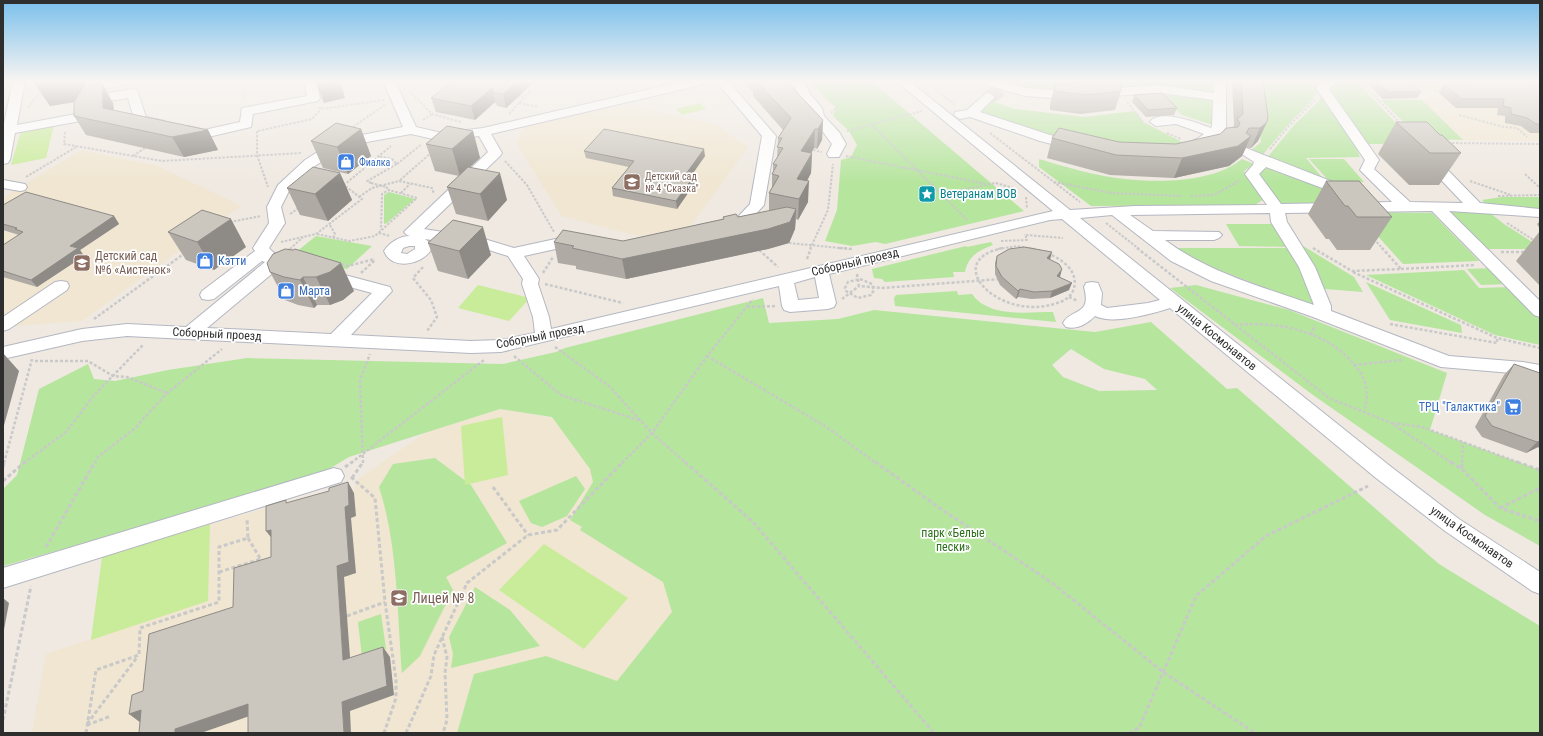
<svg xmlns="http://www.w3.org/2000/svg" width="1543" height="736" font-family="'Roboto Condensed',sans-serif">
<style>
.education{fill:#f0e6d1}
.green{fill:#b6e59e;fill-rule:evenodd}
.pitch{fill:#c9ec9a}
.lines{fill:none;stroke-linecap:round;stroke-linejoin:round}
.minor-tunnel{stroke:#c8c4bd;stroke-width:14;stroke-dasharray:14 7;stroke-linecap:butt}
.minor-casing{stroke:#b4b7c1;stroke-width:2}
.path-far2{stroke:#c9c9c9;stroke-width:2;stroke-dasharray:2.5 1.5;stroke-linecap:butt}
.path-far1{stroke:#c9c9c9;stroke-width:2.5;stroke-dasharray:3 2;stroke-linecap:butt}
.path{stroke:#c9c9c9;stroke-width:3;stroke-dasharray:4 2.5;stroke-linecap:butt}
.minor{fill:#fff;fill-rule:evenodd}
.path-bridge{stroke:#c9c9c9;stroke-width:2;stroke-dasharray:2.5 1.5;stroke-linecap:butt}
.wall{fill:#afaba4}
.shaded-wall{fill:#8e8b86}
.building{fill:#cbc7bf;stroke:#8e8b86}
.labels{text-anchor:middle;stroke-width:3.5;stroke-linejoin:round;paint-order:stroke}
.far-shop-label{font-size:10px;fill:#366cbe;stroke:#fff;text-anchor:start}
.far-education-label{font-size:10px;fill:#785e54;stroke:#fff;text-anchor:start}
.culture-label{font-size:12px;fill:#0d838f;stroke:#fff;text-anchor:start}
.education-label{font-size:12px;fill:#785e54;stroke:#fff;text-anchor:start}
.shop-label{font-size:12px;fill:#366cbe;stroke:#fff;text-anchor:start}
.street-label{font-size:12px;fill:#2e2e2e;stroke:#fff}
.park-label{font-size:12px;fill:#2c6e1b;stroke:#fff}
.near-education-label{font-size:14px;fill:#785e54;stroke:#fff;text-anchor:start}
</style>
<rect width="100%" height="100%" fill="#efe9e1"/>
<g class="education">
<polygon points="1403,81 1540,81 1540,141 1463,140"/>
<polygon points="620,103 716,125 748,147 689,228 638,236 562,216 516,143 526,124"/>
<polygon points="81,150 158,166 241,206 82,321 3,327 3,198"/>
<polygon points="489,407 624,430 798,656 592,733 32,733 46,654 91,639 102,557 269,507 354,493 355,481 455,413"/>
</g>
<g class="green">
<polygon points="808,81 871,81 1024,211 885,244 876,242 852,246 825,241 837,210 841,160 851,157 857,145 849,131 833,116 836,108"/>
<polygon points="998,81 1213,81 1211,94 1158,87 1065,93 1007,86"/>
<polygon points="1271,81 1328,81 1320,87 1313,99 1288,125 1260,158 1249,152 1261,142 1256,88"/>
<polygon points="1334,81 1356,81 1416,144 1368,144 1325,88"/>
<polygon points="1156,92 1215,98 1213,125 1182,115"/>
<polygon points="1323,92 1352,138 1360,157 1306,158 1326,182 1266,159 1294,125 1319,101"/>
<polygon points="1381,100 1422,100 1463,140 1421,139"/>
<polygon points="991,101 1015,109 1084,117 1135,111 1143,122 1186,144 1158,152 1047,137 976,113"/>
<path d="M1039,159C1060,165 1082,172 1104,176C1145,183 1208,186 1242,159L1254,164L1244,171L1264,199L1255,205L1091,206L1039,167Z"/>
<polygon points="1309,159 1344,159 1364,182 1330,182"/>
<polygon points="1271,167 1366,203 1281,204 1260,174 1261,169"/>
<polygon points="389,192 415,199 387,223 384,224 384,195"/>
<polygon points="1502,197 1540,197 1540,212 1488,206 1482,200"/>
<polygon points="1442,208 1485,209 1504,224 1540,247 1540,249 1482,249"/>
<polygon points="1356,212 1432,213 1479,261 1403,264"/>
<polygon points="1226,224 1274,224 1289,247 1239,246"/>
<polygon points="316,236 372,246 347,269 290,257"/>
<polygon points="1295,241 1354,277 1363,292 1325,289"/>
<path d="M991,242L993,245C979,250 968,256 965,272H953L954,277L885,282L882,279L874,278L872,269L966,246L967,247Z"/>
<polygon points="1174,248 1291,248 1317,307 1195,261"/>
<polygon points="1492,268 1508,284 1481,285 1467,269"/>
<polygon points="1464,270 1479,288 1510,287 1540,316 1540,345 1495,335 1366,275"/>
<polygon points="1366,282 1461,325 1462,333 1390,320"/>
<polygon points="1196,285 1289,310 1447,373 1430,430 1540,470 1540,546 1485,515 1313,395 1170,288"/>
<path d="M957,291L958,295L972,294C989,318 1027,312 1053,312L1056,322L895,306L894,298L896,295Z"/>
<path d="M763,298L769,323L838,319L874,310L1095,332L1151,322L1227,389L1237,388L1439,564L1540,626V733H457L474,674L546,656L617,681L672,612L663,582L580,530L582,527L570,520L593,482L590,469L552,417L500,409L349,457L314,478L3,566V489L17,475L39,389L88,364L94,379L115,381L168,370L247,358L503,364L556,352L565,348ZM1071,349L1104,369L1145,379L1157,390L1099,391L1063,377L1052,365Z"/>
<path d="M435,458L471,485L507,543L446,577L453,590L420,656L402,673C397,611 398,546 379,487L393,464Z"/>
<polygon points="576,476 585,489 567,516 542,527 531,523 519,501"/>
<polygon points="475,587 510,610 540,646 451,668 453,654 449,637"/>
<polygon points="381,614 386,649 362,657 358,622"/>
</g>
<g class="pitch">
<polygon points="700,103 706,109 682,115 676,109"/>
<polygon points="54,125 46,158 11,165 21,131"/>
<polygon points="478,285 530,298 509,321 458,308"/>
<polygon points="502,417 508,475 465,485 461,426"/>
<polygon points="210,524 208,601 91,640 102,557"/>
<polygon points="544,544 628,598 584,649 499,590"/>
</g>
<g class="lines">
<polyline class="minor-tunnel" points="989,97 1001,90"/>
<defs>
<g id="minor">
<polygon points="13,81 25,81 17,125 76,114 84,100 89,84 105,81 129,81 127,84 99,90 97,95 133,89 137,90 146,117 165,121 167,124 160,128 135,122 128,98 95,103 86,120 15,133 10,160 8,163 3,164 3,128"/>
<polygon points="304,81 316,81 320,98 318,101 253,114 251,127 204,138 182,133 180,130 182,127 187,126 204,130 240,122 242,108 307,96"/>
<path d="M383,81H395L416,127L442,133L483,128L685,81H707L701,85L491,134L502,153L500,156L424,229L481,238L514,248L560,238L583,243L586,246L583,249L578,251L560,248L524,256L539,279L538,284L549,317L551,329L1053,211L896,81H909L1070,210L1135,206L1267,205L1245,174L1253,165L1254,162L1239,152L1241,149L1246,148L1351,189L1353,192L1351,195H1341L1266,167L1259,174L1281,204L1392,202L1360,170L1365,160L1316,88L1323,81H1337L1329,89L1379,160L1374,169L1410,202L1463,203L1424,162L1422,159L1424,156H1434L1480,203L1540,209V217L1449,211L1540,301V317L1534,315L1432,211L1285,213L1287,222L1315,267L1331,306V311L1449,356L1523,362L1540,365V379L1523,374L1441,367L1313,317L1211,281L1171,261L1112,215L1080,218L1390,466L1459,519L1540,572V594L1532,591L1445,531L1376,478L1170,308C1151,314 1113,325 1095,316C1087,324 1077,330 1066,327L1063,323C1072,308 1092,316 1084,287L1086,283L1092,282L1098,283L1102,293L1101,305L1107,308L1148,303L1160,300L1062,219L1050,220L829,274L836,303L834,307L828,309L790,312L784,310L782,306L779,286L501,352L471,353L127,336L82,341L3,359V347L82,329L127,324L186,327L265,262L262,261L214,299L208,300L202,299L200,295L202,291L255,251L253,248L269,223L267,207L278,185L305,160L336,140L403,127ZM411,134L442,141L479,136L488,152L407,229L404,232L407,235L410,236C400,236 390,242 384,251C392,271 421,265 431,250V244L425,239L479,247L508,256L523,279L522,284L533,317L535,333L501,340L471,341L351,335L392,291L390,287L326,270L320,271L318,275L320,279L372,293L331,334L207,328L280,267L290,270L296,269L298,265C292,256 277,259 269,248L285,223L281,207L291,187L315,166L345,146ZM1270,213L1271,222L1299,267L1314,305C1263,287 1209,273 1165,240H1214L1219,238L1222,235L1219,232L1153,231L1130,215ZM409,246H415V249L407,254L401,253L403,248ZM815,277L819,298L798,300L794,283Z"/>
<polygon points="716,81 728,81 776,136 764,205 746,225 727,233 722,231 719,228 722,225 736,219 750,204 762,136"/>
<polygon points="789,81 802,81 805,83 810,94 822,108 824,116 839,132 846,144 839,157 829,157 827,154 832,144 812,117 810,109 800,98 795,87"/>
<path d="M980,81H999L1026,88L1066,91L1160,85L1214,93V81H1226V127C1217,139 1199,156 1183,152L1181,149C1185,144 1198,139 1204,134L1176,124L1156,126L1150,122C1159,108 1198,123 1211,128L1212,126L1213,100L1160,93L1066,99L1025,96L982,84Z"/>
<polygon points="989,93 995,97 980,112 1050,135 1080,143 1082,146 1080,149 1075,150 1040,141 970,117 960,119 954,115 955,112 967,110 985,94"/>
<polygon points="3,180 25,184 27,187 25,190 20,191 3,188"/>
<polygon points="61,281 67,282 69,286 67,290 9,329 3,331 3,317 55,282"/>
<polygon points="334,468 341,470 344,476 341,482 3,588 3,568"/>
</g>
</defs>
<use href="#minor" class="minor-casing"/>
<g class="path-far2">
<polyline points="241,81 245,100"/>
<polyline points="428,81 451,84"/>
<polyline points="925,81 955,105"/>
<polyline points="1360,81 1401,124"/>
<polyline points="1446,81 1451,86"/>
<polyline points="403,82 422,81"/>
<polyline points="409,91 432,114 461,122"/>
<polyline points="1434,91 1443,91"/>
<polyline points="517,96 525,97"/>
<polyline points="1127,102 1143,122"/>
<polyline points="519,103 538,107"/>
<polyline points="319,107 321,109 384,100"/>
<polyline points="28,108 38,95 43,81"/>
<polyline points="831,113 836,108 844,81"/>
<polyline points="509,114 531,90"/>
<polyline points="1459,115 1504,127 1517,128 1527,137"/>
<polyline points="423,120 432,114"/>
<polyline points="872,125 968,221"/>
<polyline points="350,129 386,104"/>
<polyline points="257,131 257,155 268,187"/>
<polyline points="258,131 312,119 321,109"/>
<polyline points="847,131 922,111"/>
<polyline points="65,132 64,144 162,161 302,153"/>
<polyline points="990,133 1080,202"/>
<polyline points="1167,133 1181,139"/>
<polyline points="1448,143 1540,144"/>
<polyline points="1270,149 1289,126 1315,100"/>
<polyline points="813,150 822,152"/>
<polyline points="432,152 399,181 432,188 434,194"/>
<polyline points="133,156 145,148"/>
<polyline points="846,156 987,184"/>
<polyline points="505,161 527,185 554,232"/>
<polyline points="397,164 422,144"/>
<polyline points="1525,174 1540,188"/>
<polyline points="26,177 76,147"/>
<polyline points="1470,181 1511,195"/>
<polyline points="1054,182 1112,193 1182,196"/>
<polyline points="371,183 367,181 397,164 392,159 378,156"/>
<polyline points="386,187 389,190"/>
<polyline points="401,193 410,184"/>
<polyline points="941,194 996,183 1013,188"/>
<polyline points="1191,196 1214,195 1240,180"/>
<polyline points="1498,196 1540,195"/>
<polyline points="359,197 372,188 399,181"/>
<polyline points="1026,197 1027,208"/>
<polyline points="290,214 299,208"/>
<polyline points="230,222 261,216"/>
<polyline points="1106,223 1139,249"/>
<polyline points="1507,223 1540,244"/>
<polyline points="330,225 335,234 333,238"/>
<polyline points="379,233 390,236"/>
<polyline points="317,234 349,241 375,236 417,198 389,190 382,194 381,230"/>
<polyline points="1026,235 1063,238"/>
<polyline points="1374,239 1383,249"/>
<polyline points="1001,241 1027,240 1025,234"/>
<polyline points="281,242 316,234 362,199 344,185 391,146"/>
<polyline points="789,243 850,249"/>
<polyline points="290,249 303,237"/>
<polyline points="810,249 828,210 833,164"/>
<polyline points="998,249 1017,246 1034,249"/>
</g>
<g class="path-far1">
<polyline points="839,248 853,249"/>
<path d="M1003,248C939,261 1000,323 1057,303C1065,301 1072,296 1074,288C1080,264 1047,251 1029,248"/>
<polyline points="1137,248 1329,398 1391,423 1452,463"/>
<polyline points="1313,248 1352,271 1401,269 1382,248"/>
<polyline points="759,250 778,267"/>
<polyline points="287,251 291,248"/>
<polyline points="1501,252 1526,252"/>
<polyline points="807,259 811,248"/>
<polyline points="341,264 348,266 375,259"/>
<polyline points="423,267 413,278 431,300 437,317 427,331"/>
<polyline points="1401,269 1475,265"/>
<polyline points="1353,272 1497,338 1540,348"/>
<polyline points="361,273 375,260"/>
<polyline points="543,273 553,257"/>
<polyline points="857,274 859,286 882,288 1000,279"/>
<polygon points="860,279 872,284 874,290 871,295 858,298 846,291 845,288 848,282"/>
<polyline points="545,284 623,303"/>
<polyline points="1069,297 1078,301"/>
<polyline points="842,299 859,286"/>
<polyline points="747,307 776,306"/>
<polyline points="94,319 185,253"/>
<polyline points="1390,324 1497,343 1497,339"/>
<path d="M1235,325C1275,321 1323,330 1351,361C1358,368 1365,378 1366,388C1368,396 1366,404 1364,412"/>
<polyline points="1311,335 1315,325"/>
<polyline points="555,347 609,386 652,433 686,463"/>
<polyline points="514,356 561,395 641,421"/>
<polyline points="707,356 825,426 876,463"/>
<polyline points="35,361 88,361 113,376 127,377 167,393"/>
<polyline points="1354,365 1402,360"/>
<polyline points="1392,423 1422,427 1520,463"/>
<polyline points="4,463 32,359"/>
<polyline points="24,463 66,432 95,394 144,344"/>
<polyline points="95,463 98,457 135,428 165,395 222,349"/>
<polyline points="351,463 484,360"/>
<polyline points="363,463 360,380 370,354"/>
<polyline points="622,463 652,433 707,356 753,299"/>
<polyline points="1462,463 1463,442"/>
</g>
<g class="path">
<polyline points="685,462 753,522 934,733"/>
<polyline points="875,462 944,511 1051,582 1163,672 1255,733"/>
<polyline points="1451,462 1462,469 1500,508 1540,521"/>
<polyline points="1517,462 1540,470"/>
<polyline points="3,467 4,462"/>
<polyline points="345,467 352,462"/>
<polyline points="1462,468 1462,462"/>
<polyline points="351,477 375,498 385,602 396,680 396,698 384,733"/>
<polyline points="352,478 363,462"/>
<polyline points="3,481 25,462"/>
<polyline points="493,487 528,535"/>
<polyline points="1500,508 1540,488"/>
<polyline points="248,538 261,560"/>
<polyline points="46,547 95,462"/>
<polyline points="219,572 261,559"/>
<polyline points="347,616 385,602"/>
<polyline points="442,637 447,657 445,673 447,720 443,733"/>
<polyline points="3,720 31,586"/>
<polyline points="87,724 138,656"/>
<polyline points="87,725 111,716"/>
<polyline points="86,733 96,670 139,655 140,628 219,602 219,547 248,538 247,519"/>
<polyline points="406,733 431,676 434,655 467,583 528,535 557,530 623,462"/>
<polyline points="1129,733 1139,728 1196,596 1266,536 1368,486"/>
</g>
<use href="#minor" class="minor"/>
<polyline class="path-bridge" points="371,183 386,187"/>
</g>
<g class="wall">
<polygon points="33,81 86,81 85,87 113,103 114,110 208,130 218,150 184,157 86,135 74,116 74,102 50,106"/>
<polygon points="535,81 506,108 497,106 495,102 475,120 436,112 431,98"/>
<polygon points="743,81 786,81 823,120 822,140 817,149 814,148 811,153 812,153 811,173 807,181 808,202 798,220 796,219 795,229 789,243 768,249 626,279 576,269 576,266 558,263 554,242 623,241 723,219 723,217 738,217 769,211 769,193 772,188 772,174 773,172 773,164 777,158 778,138 783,130 753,96 753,92"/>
<polygon points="1232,81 1266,81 1263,82 1267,122 1258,141 1251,148 1246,148 1242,156 1229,166 1174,178 1110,175 1047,158 1052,138 1119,142 1176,144 1220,134 1233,127 1234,125"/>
<polygon points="1365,81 1409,81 1421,92 1417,98 1383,99"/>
<polygon points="1452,81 1531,81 1534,84 1540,84 1540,133 1530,133 1521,126 1505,123 1505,116 1497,115 1498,108 1456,108 1439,93 1444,84 1452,84 1450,83"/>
<polygon points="1055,85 1121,91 1115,110 1080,114 1050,110 1050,104"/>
<polygon points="1134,95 1177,108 1174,115 1146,117 1132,102"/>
<polygon points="1396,122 1440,135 1461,153 1439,185 1409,185 1378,154"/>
<polygon points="361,129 371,156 348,174 323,168 311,141"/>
<polygon points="473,131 480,158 470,167 507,200 488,221 456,214 447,187 459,176 435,171 426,144"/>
<polygon points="584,151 705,156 691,175 694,176 695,183 677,209 613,196 612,188 629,167 586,158"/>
<polygon points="340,173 352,200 328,221 300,215 287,188"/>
<polygon points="1326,181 1392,217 1370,250 1337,250 1329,239 1326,239 1308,214"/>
<polygon points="3,205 114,216 119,224 80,250 84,256 37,287 3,277 3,245 19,235 3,230"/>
<polygon points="1540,221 1540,229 1537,224"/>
<polygon points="1540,231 1540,286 1516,261"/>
<polygon points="168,232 246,247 214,270 186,260"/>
<polygon points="428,243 491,255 468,279 438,271"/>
<polygon points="273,254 354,291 343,300 330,305 317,305 314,308 298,305 285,300 270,272"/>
<polygon points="997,256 1050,260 1060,277 1059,277 1069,290 1050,298 1031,299 1018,297 1016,299 1000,285 995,274 995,263"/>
<polygon points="1514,364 1540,373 1540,450 1538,447 1526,453 1482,437 1475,427 1504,375"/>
</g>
<g class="shaded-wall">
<polygon points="33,81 86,81 81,101 50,106"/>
<polygon points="330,81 340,81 345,98 324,103 316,84"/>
<polygon points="518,81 535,81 506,108 503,94"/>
<polygon points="102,83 113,103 115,125 103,108"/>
<polygon points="492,88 495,102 475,120 471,106"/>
<polygon points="823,120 822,140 817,149 818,129"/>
<polygon points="1267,122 1258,141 1251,148 1260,128"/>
<polygon points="1249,128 1242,143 1251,136 1242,156 1229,166 1174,178 1182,158"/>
<polygon points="361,129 371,156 348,174 337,147"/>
<polygon points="815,129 814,148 801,171 801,151"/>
<polygon points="208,130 218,150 184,157 172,137"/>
<polygon points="473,131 480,158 460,176 452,149"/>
<polygon points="704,149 705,156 687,182 686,174"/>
<polygon points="812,153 811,173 797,199 797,179"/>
<polygon points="340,173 352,200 328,221 315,194"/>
<polygon points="500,173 507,200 488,221 480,194"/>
<polygon points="694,176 695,183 677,209 676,201"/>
<polygon points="809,181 808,202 798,220 799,199"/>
<polygon points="796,209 795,229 789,243 768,249 626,279 622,259"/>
<polygon points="114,216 119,224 80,250 84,256 37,287 31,280 70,246"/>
<polygon points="231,219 246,247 214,270 197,242"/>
<polygon points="483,227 491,255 468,279 459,251"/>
<polygon points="1052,252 1050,260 1045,266 1047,258"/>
<polygon points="341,263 354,291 343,300 330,305 316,277"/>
<polygon points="1062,269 1060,277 1054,284 1057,276"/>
<polygon points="303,277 317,305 314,308 300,280"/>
<polygon points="1072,283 1069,290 1050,298 1052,291"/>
<polygon points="1020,289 1018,297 1016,299 1018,291"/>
<polygon points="3,353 19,371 3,429"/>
<polygon points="1540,441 1540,446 1526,453 1537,442"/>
<polygon points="348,482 354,493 356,516 351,518 356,573 344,577 351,670 343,660 337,566"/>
<polygon points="271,530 274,541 266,531"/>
<polygon points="3,598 9,603 3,635"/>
<polygon points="383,647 390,657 394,695 350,711 351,733 344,733 342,702"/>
<polygon points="248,704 258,713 201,733 175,733 175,729"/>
<polygon points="141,710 141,723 129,714"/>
</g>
<g class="building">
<polygon points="316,81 330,81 316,84"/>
<polygon points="453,81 518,81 503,94 493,92 492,88 471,106 431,98"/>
<polygon points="756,81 786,81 823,120 818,129 815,129 801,151 812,153 797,179 809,181 799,199 769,193 779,176 772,174 777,165 773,164 783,148 777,147 782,138 778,138 791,118"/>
<polygon points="1109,81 1120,81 1121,91 1085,95 1055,91 1055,85"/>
<polygon points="1241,81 1263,81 1268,117 1267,122 1260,128 1249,128 1246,133 1251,136 1238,146 1182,158 1116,155 1052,138 1059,128 1119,142 1176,144 1220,134 1227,128 1238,127 1240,123 1237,119 1243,114"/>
<polygon points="1376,81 1409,81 1421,92 1387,92"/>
<polygon points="1463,81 1531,81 1534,84 1540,84 1540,124 1536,124 1527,118 1511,114 1511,108 1503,106 1504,99 1461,99 1444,84 1467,84"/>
<polygon points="102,83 103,108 208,130 172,137 74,116 74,102 83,87"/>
<polygon points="1162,93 1177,108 1148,110 1134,95"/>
<polygon points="1396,122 1427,122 1440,135 1442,135 1461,153 1430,153"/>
<polygon points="336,123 361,129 337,147 311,141"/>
<polygon points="447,126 473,131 452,149 426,144"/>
<polygon points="604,129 704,149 686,174 694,176 676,201 612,188 634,161 584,151"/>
<polygon points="313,167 340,173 315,194 287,188"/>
<polygon points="468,167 500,173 480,194 447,187"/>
<polygon points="1326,181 1359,181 1392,217 1357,217 1348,206 1345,206"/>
<polygon points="26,192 114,216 70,246 78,248 31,280 3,271 3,245 23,232 15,229 17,228 3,224 3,205"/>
<polygon points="787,207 796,209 790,222 768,229 622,259 572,248 574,246 554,242 563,230 623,241 724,219 723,217 736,214 738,217"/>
<polygon points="202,210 231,219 197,242 168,232"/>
<polygon points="453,220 483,227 459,251 428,243"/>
<polygon points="1024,247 1052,252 1047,258 1059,264 1062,269 1057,276 1072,283 1052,291 1034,292 1020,289 1018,291 1002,277 996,266 997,256 1009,249"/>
<polygon points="285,249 293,250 295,249 341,263 330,272 316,277 303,277 300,280 284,277 270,272 267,263 273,254"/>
<polygon points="1514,364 1540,373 1540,441 1537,442 1492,426 1485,416"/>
<polygon points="348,482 349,505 345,507 349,562 337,566 343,660 383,647 387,686 342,702 344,733 247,733 248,733 248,704 175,729 175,733 139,733 141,710 129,714 132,695 143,691 149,634 233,607 234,568 271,557 271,530 266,531 266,506 286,500 286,503 329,491 329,488"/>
</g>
<linearGradient id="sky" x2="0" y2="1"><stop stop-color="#7abfeb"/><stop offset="0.44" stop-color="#f8f5f2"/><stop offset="1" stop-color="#f8f5f2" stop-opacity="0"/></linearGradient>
<rect width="1543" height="184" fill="url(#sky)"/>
<defs>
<symbol id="shop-square" viewBox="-11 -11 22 22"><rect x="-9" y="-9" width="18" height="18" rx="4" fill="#3f7fe0" stroke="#fff"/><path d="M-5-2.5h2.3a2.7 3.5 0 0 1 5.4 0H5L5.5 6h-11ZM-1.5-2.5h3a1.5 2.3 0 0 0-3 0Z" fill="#fff"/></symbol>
<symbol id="school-square" viewBox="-11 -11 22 22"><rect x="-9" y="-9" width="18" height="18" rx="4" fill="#8d6e63" stroke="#fff"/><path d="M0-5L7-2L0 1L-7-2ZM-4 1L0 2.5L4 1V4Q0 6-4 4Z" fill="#fff"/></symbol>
<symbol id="sight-square" viewBox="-11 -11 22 22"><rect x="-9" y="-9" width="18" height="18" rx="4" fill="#0f9aa8" stroke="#fff"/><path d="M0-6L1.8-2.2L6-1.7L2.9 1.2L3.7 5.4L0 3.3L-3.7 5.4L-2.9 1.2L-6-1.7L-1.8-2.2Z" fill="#fff"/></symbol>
<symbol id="supermarket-square" viewBox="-11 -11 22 22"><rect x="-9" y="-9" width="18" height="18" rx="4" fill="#3f7fe0" stroke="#fff"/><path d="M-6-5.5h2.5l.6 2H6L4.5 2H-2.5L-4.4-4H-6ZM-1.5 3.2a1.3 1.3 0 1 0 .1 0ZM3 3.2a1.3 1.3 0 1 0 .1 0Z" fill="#fff"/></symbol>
</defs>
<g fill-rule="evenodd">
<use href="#shop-square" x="336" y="152" width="20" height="20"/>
<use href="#school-square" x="622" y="172" width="20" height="20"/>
<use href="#sight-square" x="917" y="184" width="20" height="20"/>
<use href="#shop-square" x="195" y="251" width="20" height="20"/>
<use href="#school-square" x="72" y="253" width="20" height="20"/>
<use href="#shop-square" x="276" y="281" width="20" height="20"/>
<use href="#supermarket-square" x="1503" y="397" width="20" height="20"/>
<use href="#school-square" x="389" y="588" width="20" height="20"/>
</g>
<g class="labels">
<g class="far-shop-label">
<text x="359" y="166">Фиалка</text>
</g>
<g class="far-education-label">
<text x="645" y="180">Детский сад<tspan x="645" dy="12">№ 4 "Сказка"</tspan></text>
</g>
<g class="culture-label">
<text x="940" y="198">Ветеранам ВОВ</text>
</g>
<g class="education-label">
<text x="95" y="260">Детский сад<tspan x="95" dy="14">№6 «Аистенок»</tspan></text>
</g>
<g class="shop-label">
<text x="218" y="265">Кэтти</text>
<text x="299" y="295">Марта</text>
<text x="1500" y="411" text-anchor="end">ТРЦ "Галактика"</text>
</g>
<g class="street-label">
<text transform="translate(855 262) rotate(-13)" y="4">Соборный проезд</text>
<text transform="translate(217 334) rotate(3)" y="4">Соборный проезд</text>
<text transform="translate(540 336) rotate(-11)" y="4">Соборный проезд</text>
<text transform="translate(1217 337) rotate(39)" y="4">улица Космонавтов</text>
<text transform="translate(1472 537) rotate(35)" y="4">улица Космонавтов</text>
</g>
<g class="park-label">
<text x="953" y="537">парк «Белые<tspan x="953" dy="14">пески»</tspan></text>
</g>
<g class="near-education-label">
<text x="412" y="603">Лицей № 8</text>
</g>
</g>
<rect width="1543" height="736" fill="none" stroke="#2e2e2e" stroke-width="8"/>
</svg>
